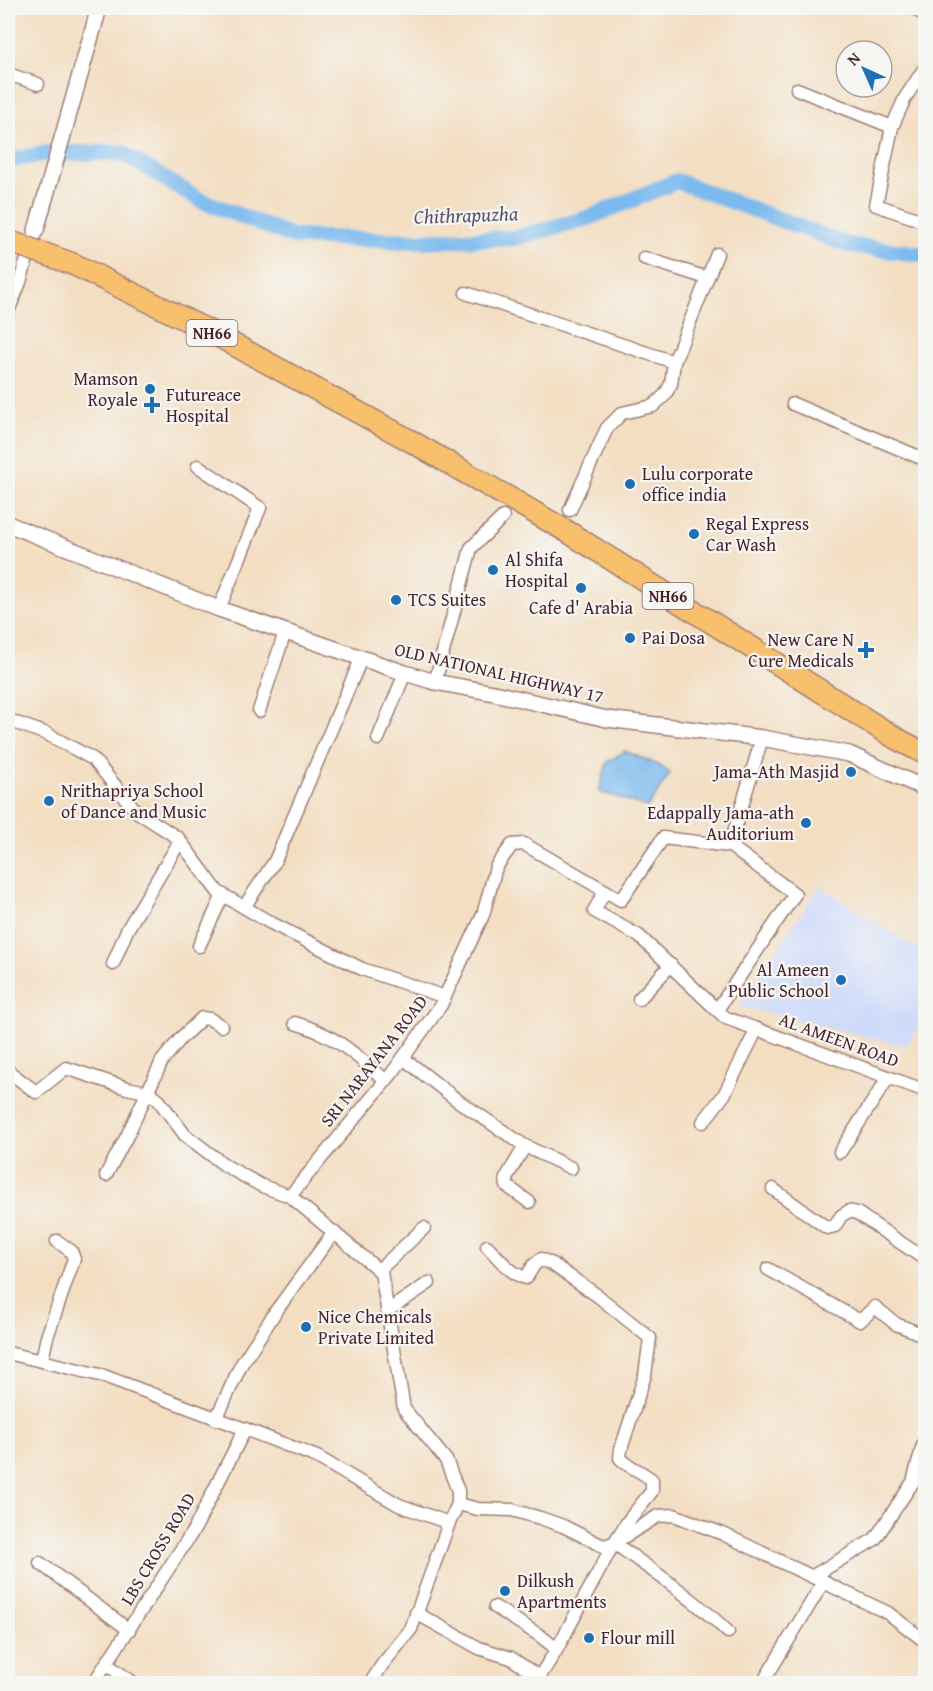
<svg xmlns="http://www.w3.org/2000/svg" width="933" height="1691" font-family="'Gentium Book Plus',serif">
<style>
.built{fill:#cedafa}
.water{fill:#7abaee;stroke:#626c8c;stroke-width:1.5}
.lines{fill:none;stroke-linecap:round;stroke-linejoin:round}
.canal{stroke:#7abaee;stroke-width:16}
.minor-casing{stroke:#9e7e76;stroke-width:15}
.tertiary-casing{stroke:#9e7e76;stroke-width:18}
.trunk-casing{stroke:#9e7e76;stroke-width:24}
.minor{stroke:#fff;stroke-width:12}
.tertiary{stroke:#fff;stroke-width:15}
.trunk{stroke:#f8bf6c;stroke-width:21}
.trunk-bridge-casing{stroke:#9e7e76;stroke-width:24;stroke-linecap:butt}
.trunk-bridge{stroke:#f8bf6c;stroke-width:21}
.poi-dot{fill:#1f6fb2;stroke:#f6f6f2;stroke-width:2}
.labels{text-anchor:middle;stroke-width:4.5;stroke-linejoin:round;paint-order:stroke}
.shield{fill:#f6f6f2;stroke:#7e6067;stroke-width:1.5}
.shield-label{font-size:16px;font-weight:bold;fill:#4a1f2b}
.poi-label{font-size:18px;fill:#4a1f2b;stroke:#f6f6f2;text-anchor:start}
.street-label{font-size:18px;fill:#4a1f2b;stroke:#f6f6f2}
.water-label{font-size:20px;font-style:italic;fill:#5b556f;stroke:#f6f6f2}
</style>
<rect width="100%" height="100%" fill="#f6f6f2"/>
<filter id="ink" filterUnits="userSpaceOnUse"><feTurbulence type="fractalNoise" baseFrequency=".0167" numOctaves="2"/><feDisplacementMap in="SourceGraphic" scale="12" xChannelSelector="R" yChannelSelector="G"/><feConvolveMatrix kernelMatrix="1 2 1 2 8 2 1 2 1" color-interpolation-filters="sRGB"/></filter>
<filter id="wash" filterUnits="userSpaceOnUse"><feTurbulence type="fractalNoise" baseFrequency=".008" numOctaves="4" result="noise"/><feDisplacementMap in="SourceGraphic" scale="24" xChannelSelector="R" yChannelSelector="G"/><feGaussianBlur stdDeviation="1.35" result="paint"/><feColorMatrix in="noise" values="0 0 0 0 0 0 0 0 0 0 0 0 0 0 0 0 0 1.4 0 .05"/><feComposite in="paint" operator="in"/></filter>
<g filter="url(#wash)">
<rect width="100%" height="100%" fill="#f3dec2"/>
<polygon class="built" points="820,886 925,954 925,1020 906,1046 739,1006"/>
<polygon class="water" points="625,751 656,764 670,773 648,807 599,792 607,762"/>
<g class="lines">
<polyline class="canal" points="8,161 47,153 122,153 200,200 294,237 415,241 515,238 588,218 677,181 848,245 926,255"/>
</g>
</g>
<g filter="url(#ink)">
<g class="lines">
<defs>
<g id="minor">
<polyline points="914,8 926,16"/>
<polyline points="926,66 905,98 892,127 876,205 926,222"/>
<polyline points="8,74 38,84"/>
<polyline points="797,89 892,127"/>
<polyline points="644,258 707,278"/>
<polyline points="466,293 674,362 671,384 665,395 653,406 622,413 607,428 570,510"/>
<polyline points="8,311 19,285 36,230"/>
<polyline points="674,362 717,254"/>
<polyline points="793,404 926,460"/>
<polyline points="198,466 260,508 219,609"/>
<polyline points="435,682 471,548 503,517"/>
<polyline points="259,711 285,632"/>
<polyline points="8,720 47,734 93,759 136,811 178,838 218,892 271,923 362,969 445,997"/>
<polyline points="762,738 730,846 795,894 717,1010 726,1018 926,1091"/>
<polyline points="378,739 405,673"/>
<polyline points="605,891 594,911 639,936 717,1010"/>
<polyline points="244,907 275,861 361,659"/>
<polyline points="199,946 223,895"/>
<polyline points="113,964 127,930 180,841"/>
<polyline points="639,999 671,965"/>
<path d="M295,1023C336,1035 355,1054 386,1081"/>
<polyline points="403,1058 457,1100 525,1146 571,1168"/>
<polyline points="8,1071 36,1092 66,1068 127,1088 147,1092 157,1098 185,1135 226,1166 262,1186 290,1196"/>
<polyline points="703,1122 724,1095 757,1029"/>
<polyline points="525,1146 506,1178 507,1186 529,1202"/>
<polyline points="840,1152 888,1078"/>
<polyline points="106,1175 127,1136 162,1061 181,1038 202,1018 210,1019 221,1026"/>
<polyline points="773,1189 827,1228 835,1226 841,1216 849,1211 857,1213 926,1260"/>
<path d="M487,1246C498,1257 510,1274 526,1278L534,1265L541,1259L552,1264L598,1296L650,1338L645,1375L621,1449L620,1458C629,1468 642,1471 652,1480V1491L628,1521L614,1543L557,1649L535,1684"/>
<polyline points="768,1269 860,1321 875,1307 896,1324 926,1336"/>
<polyline points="379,1270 424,1228"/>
<polyline points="387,1311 429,1283"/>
<polyline points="8,1353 104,1376 245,1429 317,1457 399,1505 449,1523 458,1504 478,1509 512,1510 540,1518 563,1526 603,1546 614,1543 658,1516 674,1515 723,1534 888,1613 926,1642"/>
<polyline points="42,1359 47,1337 74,1259 71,1251 57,1241"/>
<polyline points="216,1419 241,1365 276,1311 334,1232"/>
<polyline points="458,1504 458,1491 446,1460 404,1409 381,1272 290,1196 393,1072 441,1005 483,915 496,867 512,845 524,844 621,900 663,838 730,846"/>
<path d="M614,1543C653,1571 693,1598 728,1632"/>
<polyline points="40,1563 129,1630"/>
<polyline points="813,1576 875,1539 913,1482 926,1434"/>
<polyline points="495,1607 539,1635 557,1649"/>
<polyline points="416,1613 479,1648 511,1658 539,1677"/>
<polyline points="106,1664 135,1684"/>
<polyline points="93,1684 195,1528 245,1429"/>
<polyline points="370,1684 382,1665 411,1629 449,1523"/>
<polyline points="762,1684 824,1581"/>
</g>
<g id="tertiary">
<polyline points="36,230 99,8"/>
<polyline points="8,524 219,609 405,673 435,682 494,693 607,719 762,738 849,754 926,789"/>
</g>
<polyline id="trunk" points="409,440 568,532 897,739 926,754"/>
</defs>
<use href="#minor" class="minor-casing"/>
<use href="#tertiary" class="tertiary-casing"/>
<use href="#trunk" class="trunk-casing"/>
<use href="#minor" class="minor"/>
<use href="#tertiary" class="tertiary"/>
<use href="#trunk" class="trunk"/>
<defs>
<polyline id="trunk-bridge" points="8,241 73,264 207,330 409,440"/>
</defs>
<use href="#trunk-bridge" class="trunk-bridge-casing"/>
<use href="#trunk-bridge" class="trunk-bridge"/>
</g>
</g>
<g class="poi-dot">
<circle cx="150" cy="389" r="6"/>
<path d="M149 396h6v6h6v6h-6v6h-6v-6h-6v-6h6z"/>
<circle cx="630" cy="484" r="6"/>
<circle cx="694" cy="534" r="6"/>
<circle cx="493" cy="570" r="6"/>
<circle cx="581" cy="588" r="6"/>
<circle cx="396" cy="600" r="6"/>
<circle cx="630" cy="638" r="6"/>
<path d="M863 641h6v6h6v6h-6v6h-6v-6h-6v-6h6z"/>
<circle cx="851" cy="772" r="6"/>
<circle cx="49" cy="801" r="6"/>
<circle cx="806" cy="823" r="6"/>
<circle cx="841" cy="980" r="6"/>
<circle cx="306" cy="1327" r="6"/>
<circle cx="505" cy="1591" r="6"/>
<circle cx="589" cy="1638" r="6"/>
</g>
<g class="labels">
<g class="shield">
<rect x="186.5" y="320" width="51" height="26" rx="4.5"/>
<rect x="642.5" y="583" width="51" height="26" rx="4.5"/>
</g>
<g class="shield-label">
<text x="212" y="339">NH66</text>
<text x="668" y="602">NH66</text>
</g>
<g class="poi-label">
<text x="138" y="385" text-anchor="end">Mamson<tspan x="138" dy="21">Royale</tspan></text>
<text x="166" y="401">Futureace<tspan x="166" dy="21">Hospital</tspan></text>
<text x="642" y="480">Lulu corporate<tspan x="642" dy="21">office india</tspan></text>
<text x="706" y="530">Regal Express<tspan x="706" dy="21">Car Wash</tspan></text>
<text x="505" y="566">Al Shifa<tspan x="505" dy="21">Hospital</tspan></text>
<text x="408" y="606">TCS Suites</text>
<text x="581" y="614" text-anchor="middle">Cafe d' Arabia</text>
<text x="642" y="644">Pai Dosa</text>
<text x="854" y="646" text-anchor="end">New Care N<tspan x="854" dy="21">Cure Medicals</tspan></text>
<text x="839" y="778" text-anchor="end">Jama-Ath Masjid</text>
<text x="61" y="797">Nrithapriya School<tspan x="61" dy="21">of Dance and Music</tspan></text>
<text x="794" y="819" text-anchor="end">Edappally Jama-ath<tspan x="794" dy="21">Auditorium</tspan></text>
<text x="829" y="976" text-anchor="end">Al Ameen<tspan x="829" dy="21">Public School</tspan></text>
<text x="318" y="1323">Nice Chemicals<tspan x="318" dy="21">Private Limited</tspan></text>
<text x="517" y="1587">Dilkush<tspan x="517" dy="21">Apartments</tspan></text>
<text x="601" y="1644">Flour mill</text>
</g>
<g class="street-label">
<text transform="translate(499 673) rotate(13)" y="6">OLD NATIONAL HIGHWAY 17</text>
<text transform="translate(839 1040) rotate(20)" y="6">AL AMEEN ROAD</text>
<text transform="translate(374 1061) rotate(-52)" y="6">SRI NARAYANA ROAD</text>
<text transform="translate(158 1549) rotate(-59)" y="6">LBS CROSS ROAD</text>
</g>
<g class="water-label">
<text transform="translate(466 215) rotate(-2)" y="7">Chithrapuzha</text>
</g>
</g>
<rect width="933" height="1691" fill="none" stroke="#f6f6f2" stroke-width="30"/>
<g transform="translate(864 69) rotate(315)"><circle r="28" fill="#f6f6f2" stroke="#b1a0a2" stroke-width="1.5"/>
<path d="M0-4.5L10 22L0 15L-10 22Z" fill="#1f6fb2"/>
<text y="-9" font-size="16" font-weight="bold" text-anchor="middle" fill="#4a1f2b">N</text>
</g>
</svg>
